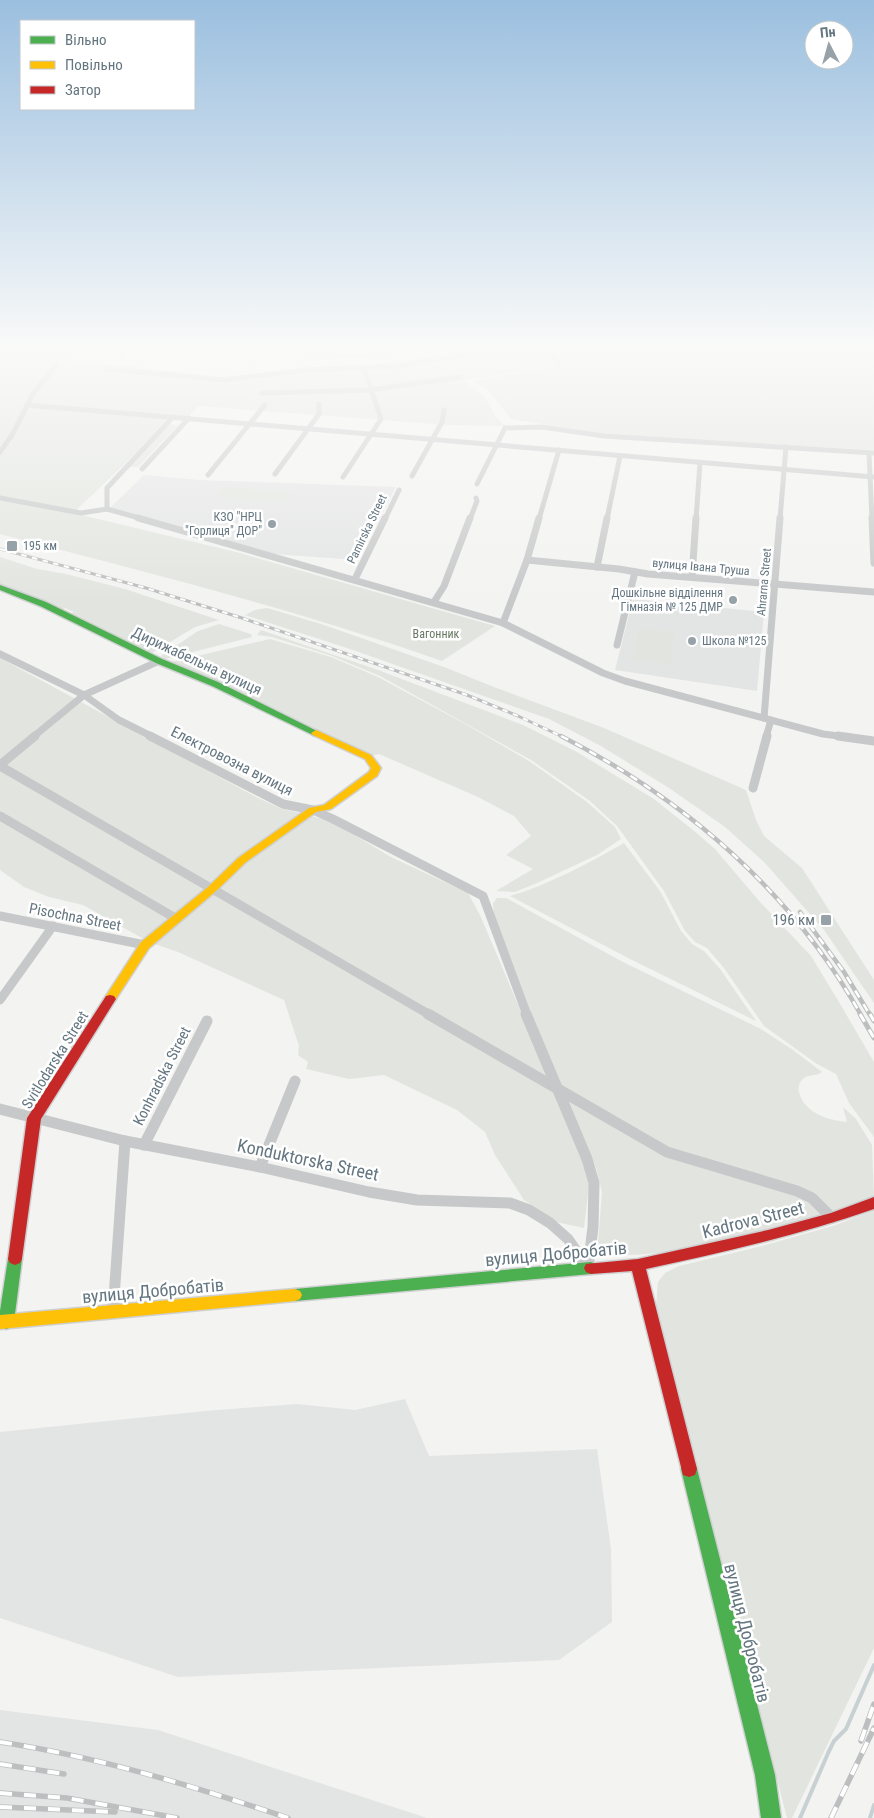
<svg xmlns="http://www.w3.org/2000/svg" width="874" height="1818" font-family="'Roboto Condensed',sans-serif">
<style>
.built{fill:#e3e5e4}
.green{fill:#e2e5df}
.water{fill:#c7d0d2}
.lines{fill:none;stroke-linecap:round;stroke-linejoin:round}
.stream{stroke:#c7d0d2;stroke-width:4}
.fast-casing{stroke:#cfd0d1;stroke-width:3}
.slow-casing{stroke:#cfd0d1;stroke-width:3}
.jam-casing{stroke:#cfd0d1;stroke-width:3}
.street-far3{stroke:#c7c8c9;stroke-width:5}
.street-far2{stroke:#c7c8c9;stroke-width:7}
.street-far1{stroke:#c7c8c9;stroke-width:9}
.street{stroke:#c7c8c9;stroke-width:11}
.fast{fill:#4caf50;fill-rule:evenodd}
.slow{fill:#ffc107;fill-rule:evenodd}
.jam{fill:#c62828;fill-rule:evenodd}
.rail-far3-casing{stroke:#bdbebf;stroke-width:3}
.rail-far2-casing{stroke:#bdbebf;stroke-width:4.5}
.rail-far1-casing{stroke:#bdbebf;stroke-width:5}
.rail-casing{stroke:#bdbebf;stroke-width:5.5}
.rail-far3{stroke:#fff;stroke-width:2;stroke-dasharray:5.5;stroke-linecap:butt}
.rail-far2{stroke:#fff;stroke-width:2.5;stroke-dasharray:8;stroke-linecap:butt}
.rail-far1{stroke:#fff;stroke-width:3;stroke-dasharray:9;stroke-linecap:butt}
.rail{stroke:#fff;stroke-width:4;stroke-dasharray:12;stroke-linecap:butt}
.poi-dot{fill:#96a2a8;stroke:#fff;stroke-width:2}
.labels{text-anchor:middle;stroke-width:5;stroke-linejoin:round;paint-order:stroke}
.far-poi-label{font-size:12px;fill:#647680;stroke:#fff;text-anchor:end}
.far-street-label{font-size:12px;fill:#647680;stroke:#fff}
.far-park-label{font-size:12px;fill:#687863;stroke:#fff}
.street-label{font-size:15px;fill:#647680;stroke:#fff}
.poi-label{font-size:15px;fill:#647680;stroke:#fff;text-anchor:end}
.near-street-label{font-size:18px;fill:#647680;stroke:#fff}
</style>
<rect width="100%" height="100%" fill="#f3f3f1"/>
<g class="built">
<polygon points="144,475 199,480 396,487 357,560 274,554 110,508"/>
<polygon points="633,599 764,612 757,691 615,670"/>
<polygon points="405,1399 429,1456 597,1449 611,1549 612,1622 559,1660 178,1677 0,1618 0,1432 205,1411 297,1404 355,1410"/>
<polygon points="0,1710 158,1730 427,1818 0,1818"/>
</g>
<g class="green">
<path d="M0,347H53L71,352L75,360L218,377L365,366L501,347H552L558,354L554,347H874V450L624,437L511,419L490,392L474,381L544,368L463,380L487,399L495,416L505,426L447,425L199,406L188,417L170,416L129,460L73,513L236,552L495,626L442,661C298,610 149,573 0,534Z"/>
<polygon points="169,424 178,425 138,467 129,467"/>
<polygon points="224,487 293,492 286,503 217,498"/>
<polygon points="0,557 37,569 66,574 125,589 219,620 195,627 152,653 70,614 74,612 65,608 60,610 0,585"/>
<polygon points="267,608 321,624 444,667 494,687 604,728 746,790 756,820 764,836 802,868 874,980 874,1003 824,930 765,863 725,827 669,788 601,746 549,719 350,649 245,615 255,610"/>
<polygon points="219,624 251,634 252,637 165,659 161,656 198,631"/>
<polygon points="639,629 675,632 671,664 633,660"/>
<polygon points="261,630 378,670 523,725 577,752 654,799 693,830 715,849 760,902 811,956 839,1002 874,1062 874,1137 849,1103 836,1074 817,1064 764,1026 724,968 707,948 695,942 685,931 664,891 617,826 590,801 531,760 380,676 332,656 272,637 257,635"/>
<polygon points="270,639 331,657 378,677 467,725 529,761 587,802 615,827 621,839 597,855 537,883 515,892 496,891 533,869 506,855 531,836 514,816 478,797 379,754 371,756 171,662"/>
<polygon points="0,658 258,798 280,808 331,821 391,857 468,893 480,915 584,1160 589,1186 584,1228 556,1222 524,1200 495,1155 485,1132 457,1110 384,1075 349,1079 306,1069 308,1062 298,1055 299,1046 284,1000 178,952 149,942 83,905 49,897 24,887 0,870"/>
<path d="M624,843L660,891L681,931L692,944L704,951L720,969L756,1021L628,958L510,896C548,885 589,863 624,843Z"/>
<path d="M497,898H506L623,962L761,1029L793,1050L822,1072C816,1077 806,1073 801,1081C799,1084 798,1089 799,1092C804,1113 828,1120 847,1122L843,1107L856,1119L872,1145L874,1198C792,1230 693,1258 604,1255L598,1243L602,1192L596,1168L519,986L494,919L493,903Z"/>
<polygon points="874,1210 874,1648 792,1818 787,1818 656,1307 658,1282 665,1273 679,1266 762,1246 836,1225"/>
</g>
<g class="water">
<polygon points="103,347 137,347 123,360 123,359 120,360 118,359 120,359 118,357 115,357 120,356 117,353 113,354 101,350"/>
<polygon points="302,347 373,349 441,347 391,355 358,358 309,356 309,355 285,355 289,350"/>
</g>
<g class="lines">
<g class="stream">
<polyline points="800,1818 829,1751 834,1741 846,1729 874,1665"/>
<polyline points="870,1818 874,1805"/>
</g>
<defs>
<g id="fast">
<polygon points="0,585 46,602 162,659 218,682 321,733 316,736 313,735 212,686 156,663 40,606 0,590"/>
<polygon points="15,1253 20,1255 22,1259 14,1322 11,1327 6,1329 0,1325 0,1311 8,1259 10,1255"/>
<polygon points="591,1262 596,1264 598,1268 596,1272 591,1274 295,1301 290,1299 288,1295 290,1291 295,1289"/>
<polygon points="689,1461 695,1463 697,1469 775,1775 781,1818 761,1818 755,1775 681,1469 683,1463"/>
</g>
<g id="slow">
<polygon points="316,730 371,755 381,768 377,776 331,809 316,812 246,862 216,891 149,948 114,1002 106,1002 104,999 141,942 208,887 238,858 309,808 324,805 369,772 371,768 365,759 313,735 311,733"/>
<polygon points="295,1289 300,1291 302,1295 300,1299 295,1301 0,1329 0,1315"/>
</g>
<g id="jam">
<polygon points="110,995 114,996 116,999 41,1119 22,1259 20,1263 15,1265 10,1263 8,1259 27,1118 106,996"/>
<path d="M874,1197V1209C800,1235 723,1252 646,1269L697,1469L695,1475L689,1477L683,1475L632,1271L591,1274L586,1272L584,1268L586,1264L638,1259L768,1230L831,1213Z"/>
</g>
</defs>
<use href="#fast" class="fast-casing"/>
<use href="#slow" class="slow-casing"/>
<use href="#jam" class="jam-casing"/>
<g class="street-far3">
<polyline points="547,347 559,364"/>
<polyline points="107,369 224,380 306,370 398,366 510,347"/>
<polyline points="262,393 370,390 461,377"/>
<polyline points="27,405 874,477"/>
<polyline points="0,452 12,435 33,394 57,364"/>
<polyline points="869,453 872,519"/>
<polyline points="142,469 189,418"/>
<polyline points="275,474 319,414 319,404"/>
<polyline points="208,475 265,405"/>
<polyline points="412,476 442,422 444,410"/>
<polyline points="343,477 381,419 364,368"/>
<polyline points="477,484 505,428 542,427 604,436 874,453"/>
<polyline points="0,498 81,513 107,509 143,519"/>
<polyline points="107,509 107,488 173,417"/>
<polyline points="385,519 399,490"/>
<polyline points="470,519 477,501 476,498"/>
<polyline points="539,519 559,450"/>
<polyline points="607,519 620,456"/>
<polyline points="696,519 700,463"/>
<polyline points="780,519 786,447"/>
</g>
<g class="street-far2">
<polyline points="138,518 503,623 603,673 625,681 823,734 847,737"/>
<polyline points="872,518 874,563"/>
<polyline points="527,560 619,569 648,574 874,592"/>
<polyline points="597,567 607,518"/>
<polyline points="692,577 696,518"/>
<polyline points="355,579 385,518"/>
<polyline points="434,602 444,586 470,518"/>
<polyline points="503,623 527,560 539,518"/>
<polyline points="617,645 635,572"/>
<polyline points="0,654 84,695 119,720 153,737"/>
<polyline points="764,718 780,518"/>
<polyline points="33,737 84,695 159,661"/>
<polyline points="766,737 771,720"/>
</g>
<g class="street-far1">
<polyline points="150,736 283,804 313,810 333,819 483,896 527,1015"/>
<polyline points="838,736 874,741"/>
<polyline points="0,765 35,736"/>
<polyline points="0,766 430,1015"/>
<polyline points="753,788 767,736"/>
<polyline points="0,816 177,919"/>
<polyline points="0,916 145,945"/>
<polyline points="0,1000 53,926"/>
</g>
<g class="street">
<polyline points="428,1014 667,1152 797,1191 812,1198 832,1218"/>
<polyline points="526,1014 587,1159 594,1183 593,1227 588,1268"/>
<polyline points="0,1109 125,1141 260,1167 369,1192 417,1200 510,1203 529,1210 550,1223 568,1239 588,1268"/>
<polyline points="144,1145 207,1021"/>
<polyline points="260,1167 295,1081"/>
<polyline points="113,1312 125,1141"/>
</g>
<use href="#fast" class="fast"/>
<use href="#slow" class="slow"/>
<use href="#jam" class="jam"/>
<defs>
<polyline id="rail-far3" points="0,549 146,588 242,618 467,695 518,716 563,737"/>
<g id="rail-far2">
<path d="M561,736C686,800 792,892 861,1015"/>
<polyline points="800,912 844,972 870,1015"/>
</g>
<g id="rail-far1">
<polyline points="860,1014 874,1038"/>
<polyline points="870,1014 874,1021"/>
</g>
<g id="rail">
<polyline points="861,1741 874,1704"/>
<path d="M0,1742C99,1757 193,1786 288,1818"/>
<polyline points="0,1764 64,1774"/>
<polyline points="0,1793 67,1798 177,1818"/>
<polyline points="0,1807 115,1812"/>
<polyline points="831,1818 874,1728"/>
</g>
</defs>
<use href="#rail-far3" class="rail-far3-casing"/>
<use href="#rail-far2" class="rail-far2-casing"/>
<use href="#rail-far1" class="rail-far1-casing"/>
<use href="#rail" class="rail-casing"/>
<use href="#rail-far3" class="rail-far3"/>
<use href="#rail-far2" class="rail-far2"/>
<use href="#rail-far1" class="rail-far1"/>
<use href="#rail" class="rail"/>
</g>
<linearGradient id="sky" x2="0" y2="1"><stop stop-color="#9bbfdf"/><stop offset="0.58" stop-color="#fafaf9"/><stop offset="1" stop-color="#fafaf9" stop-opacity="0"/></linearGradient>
<rect width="874" height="602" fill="url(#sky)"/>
<g class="poi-dot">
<circle cx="272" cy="524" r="5"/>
<rect x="6" y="540" width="12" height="12" rx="2.5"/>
<circle cx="733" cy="600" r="5"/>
<circle cx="692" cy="641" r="5"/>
<rect x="820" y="914" width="12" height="12" rx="2.5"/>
</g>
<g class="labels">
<g class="far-poi-label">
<text x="262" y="521">КЗО "НРЦ<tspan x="262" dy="14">"Горлиця" ДОР"</tspan></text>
<text x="23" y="550" text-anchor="start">195 км</text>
<text x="723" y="597">Дошкільне відділення<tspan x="723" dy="14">Гімназія № 125 ДМР</tspan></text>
<text x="702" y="645" text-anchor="start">Школа №125</text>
</g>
<g class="far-street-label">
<text transform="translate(367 529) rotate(-64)" y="4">Pamirska Street</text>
<text transform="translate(701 567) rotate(5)" y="4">вулиця Івана Труша</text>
<text transform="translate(764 582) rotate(-85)" y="4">Ahrarna Street</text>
</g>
<g class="far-park-label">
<text x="436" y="638">Вагонник</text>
</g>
<g class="street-label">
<text transform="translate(197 661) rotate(25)" y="5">Дирижабельна вулиця</text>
<text transform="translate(232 761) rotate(27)" y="5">Електровозна вулиця</text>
<text transform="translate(75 917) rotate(11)" y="5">Pisochna Street</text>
<text transform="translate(55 1060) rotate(-58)" y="5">Svitlodarska Street</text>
<text transform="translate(162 1076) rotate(-63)" y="5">Konhradska Street</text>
</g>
<g class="poi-label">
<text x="815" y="925">196 км</text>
</g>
<g class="near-street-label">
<text transform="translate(308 1160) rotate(12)" y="6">Konduktorska Street</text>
<text transform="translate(753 1220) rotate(-14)" y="6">Kadrova Street</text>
<text transform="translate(556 1254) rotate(-5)" y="6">вулиця Добробатів</text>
<text transform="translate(153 1291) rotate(-5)" y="6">вулиця Добробатів</text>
<text transform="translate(747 1633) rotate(76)" y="6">вулиця Добробатів</text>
</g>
</g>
<rect x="20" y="20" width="175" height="90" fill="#ffffff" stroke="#c1c8cc"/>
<rect x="30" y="36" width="25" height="8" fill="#4caf50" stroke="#c1c8cc"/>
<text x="65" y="45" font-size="15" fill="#647680">Вільно</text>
<rect x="30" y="61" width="25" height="8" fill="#ffc107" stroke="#c1c8cc"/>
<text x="65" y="70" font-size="15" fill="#647680">Повільно</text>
<rect x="30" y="86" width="25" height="8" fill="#c62828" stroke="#c1c8cc"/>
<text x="65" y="95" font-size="15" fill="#647680">Затор</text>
<g transform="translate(829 45) rotate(354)"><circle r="24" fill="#ffffff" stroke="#c1c8cc"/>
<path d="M0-4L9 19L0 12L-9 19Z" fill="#96a2a8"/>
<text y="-8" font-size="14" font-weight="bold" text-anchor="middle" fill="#647680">Пн</text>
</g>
</svg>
